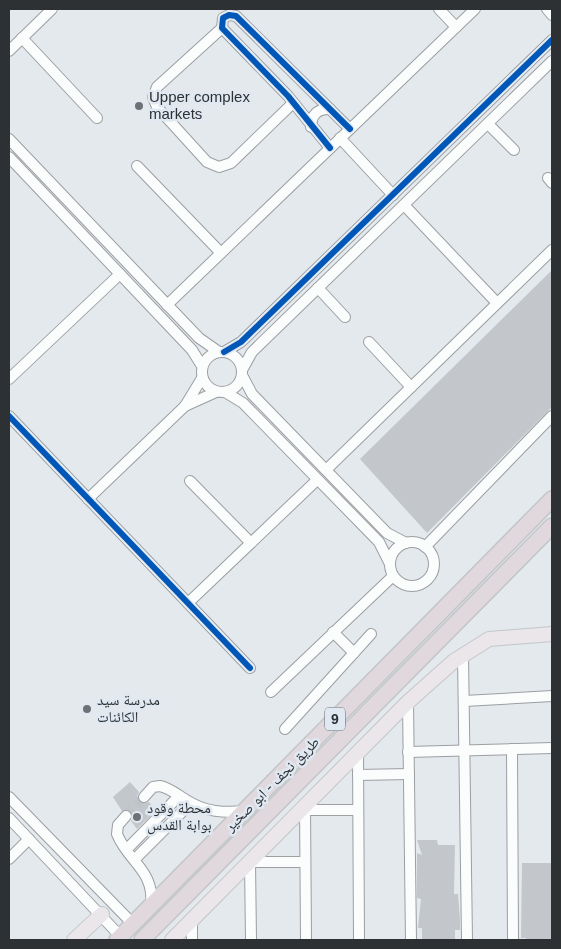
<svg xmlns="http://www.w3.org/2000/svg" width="561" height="949" font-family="Arial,'Noto Naskh Arabic',sans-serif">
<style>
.building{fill:#c3c7cb}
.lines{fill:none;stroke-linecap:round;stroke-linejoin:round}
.minor-tunnel{stroke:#bfc4c9;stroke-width:10;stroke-dasharray:10 5;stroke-linecap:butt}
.minor-casing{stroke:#9b9fa2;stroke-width:12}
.major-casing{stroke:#c3c6c8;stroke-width:16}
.highway-casing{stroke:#c3c6c8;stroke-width:18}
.minor{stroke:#fbfcfc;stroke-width:10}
.major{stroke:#ebe6ea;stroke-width:14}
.highway{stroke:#e0d8dd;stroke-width:15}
.cycleway-casing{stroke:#e0e9f2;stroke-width:9}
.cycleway{stroke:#0057b8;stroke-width:6}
.poi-dot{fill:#6d7175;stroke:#e0e9f2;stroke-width:2}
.labels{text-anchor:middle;stroke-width:5;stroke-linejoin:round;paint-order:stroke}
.shield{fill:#e0e9f2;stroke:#63686d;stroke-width:1}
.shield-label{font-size:14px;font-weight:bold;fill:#2d3134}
.poi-label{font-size:15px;fill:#2d3134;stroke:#e0e9f2;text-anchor:start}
.street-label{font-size:15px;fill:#2d3134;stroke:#e0e9f2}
</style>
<rect width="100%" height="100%" fill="#e4e9ee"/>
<g class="building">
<polygon points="552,270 552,407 427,533 360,459"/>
<polygon points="130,782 139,792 137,796 139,802 143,804 149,802 156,810 137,829 131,821 133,817 131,811 122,811 113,797"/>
<polygon points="417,840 437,840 438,845 455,845 454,894 458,894 460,920 460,930 455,930 455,940 422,940 422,928 418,928 421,899 417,898 417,853 422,855"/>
<polygon points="522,863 552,863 551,940 526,940 526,938 521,938"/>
</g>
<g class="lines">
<polyline class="minor-tunnel" points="126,816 144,797"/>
<defs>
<g id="minor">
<polyline points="439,9 456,27"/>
<polyline points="547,9 552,15"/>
<polyline points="222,28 157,87 153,97 157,107 207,162 219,167 231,163 293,103"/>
<polyline points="22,38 97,118"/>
<polyline points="9,51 52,9"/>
<polyline points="488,124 514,150"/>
<path d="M311,127C311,115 318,108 330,109"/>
<polyline points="340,138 393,195"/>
<polyline points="9,139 199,338 219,352"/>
<polyline points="330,148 288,96 222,28 223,18 229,15 236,16 350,129"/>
<polyline points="9,157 192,350 202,366"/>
<polyline points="137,166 221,253"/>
<polyline points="548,178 552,183"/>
<polyline points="404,205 497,303"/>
<polyline points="318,288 345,317"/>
<polyline points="167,305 475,9"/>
<polyline points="369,342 411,387"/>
<circle cx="222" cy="372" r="20"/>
<polyline points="224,352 241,342 552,40"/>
<polyline points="242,370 252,352 552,61"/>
<polyline points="242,375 252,394 387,533 406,543"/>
<polyline points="9,379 120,274"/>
<polyline points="225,392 243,403 379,542 390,564"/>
<polyline points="185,406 216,392"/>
<polyline points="9,416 250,668"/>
<polyline points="326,470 552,250"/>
<polyline points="190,481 251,543"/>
<polyline points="88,499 185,406 202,378"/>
<circle cx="412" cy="564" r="22"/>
<polyline points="425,547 552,416"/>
<polyline points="188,603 317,480"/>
<polyline points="333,632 354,653"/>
<polyline points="463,655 467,940"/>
<polyline points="271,692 393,576"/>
<polyline points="464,701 552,696"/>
<polyline points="408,702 411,940"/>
<polyline points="285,729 371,634"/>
<polyline points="512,749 513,940"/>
<polyline points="358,752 359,940"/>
<polyline points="408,752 552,748"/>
<polyline points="358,775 409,774"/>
<polyline points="9,797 133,924"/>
<path d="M144,797L153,787L160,786C170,788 179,796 188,801C206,812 224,813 244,811"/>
<polyline points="305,806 306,940"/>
<polyline points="305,810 358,810"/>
<path d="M126,816L118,825L117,834C128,862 155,870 151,906"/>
<polyline points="9,818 121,937"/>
<polyline points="127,849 179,796"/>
<polyline points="9,859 29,839"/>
<polyline points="135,859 191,803"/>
<polyline points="192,920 192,940"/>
<polyline points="251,940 250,862 304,862"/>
</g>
<g id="major">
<polyline points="74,940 102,914"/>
<polyline points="172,940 408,702 454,661 489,639 552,634"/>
</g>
<g id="highway">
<polyline points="117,940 552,499"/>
<polyline points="142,940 552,526"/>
</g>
</defs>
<use href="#minor" class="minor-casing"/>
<use href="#major" class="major-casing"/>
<use href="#highway" class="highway-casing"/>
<use href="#minor" class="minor"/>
<use href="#major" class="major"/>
<use href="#highway" class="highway"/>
<defs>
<g id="cycleway">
<polyline points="330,148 288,96 222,28 223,18 229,15 236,16 350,129"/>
<polyline points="224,352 241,342 552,40"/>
<polyline points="9,416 250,668"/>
</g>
</defs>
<use href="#cycleway" class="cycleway-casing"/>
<use href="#cycleway" class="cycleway"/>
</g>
<g class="poi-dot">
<circle cx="139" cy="106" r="5"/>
<circle cx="87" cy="709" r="5"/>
<circle cx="137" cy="817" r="5"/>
</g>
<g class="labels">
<rect class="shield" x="325" y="707.5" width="20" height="23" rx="4"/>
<g class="shield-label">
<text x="335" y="724">9</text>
</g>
<g class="poi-label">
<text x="149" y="102">Upper complex<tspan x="149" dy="17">markets</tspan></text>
<text x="97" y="705">مدرسة سيد<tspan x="97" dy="17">الكائنات</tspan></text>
<text x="147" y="813">محطة وقود<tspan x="147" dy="17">بوابة القدس</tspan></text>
</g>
<g class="street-label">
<text transform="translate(272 784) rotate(-45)" y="5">طريق نجف - ابو صخير</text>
</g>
</g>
<rect width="561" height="949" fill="none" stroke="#2d3134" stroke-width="20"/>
</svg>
